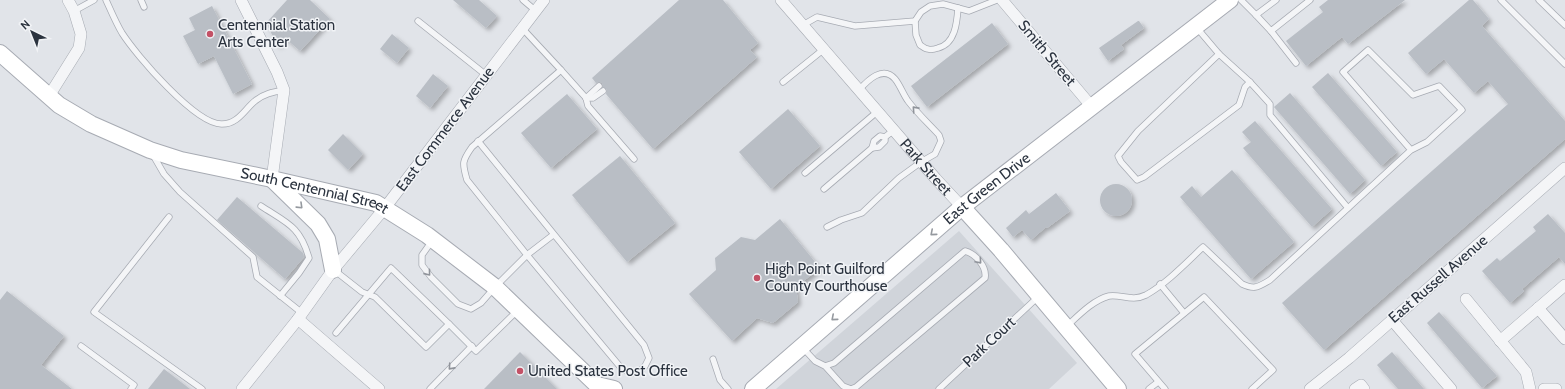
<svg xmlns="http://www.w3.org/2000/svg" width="1565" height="389" font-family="Cabin,sans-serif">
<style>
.built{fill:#d0d4da}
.building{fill:#b9bec5;filter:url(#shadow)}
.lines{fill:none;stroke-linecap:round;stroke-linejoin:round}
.lane-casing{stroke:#a7abb3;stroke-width:7}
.street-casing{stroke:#a7abb3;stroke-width:12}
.secondary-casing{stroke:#a7abb3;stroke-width:18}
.lane{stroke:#f4f5f7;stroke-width:5.5}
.street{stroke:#f4f5f7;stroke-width:11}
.secondary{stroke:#fff;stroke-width:16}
.oneway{stroke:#90949b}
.oneway2{stroke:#95999f}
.poi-dot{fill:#c35166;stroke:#f1f3f6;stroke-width:1.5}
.labels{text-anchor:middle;stroke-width:3;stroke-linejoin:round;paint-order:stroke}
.poi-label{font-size:15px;fill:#2b333f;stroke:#f1f3f6;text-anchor:start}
.street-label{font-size:15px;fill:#2b333f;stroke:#f1f3f6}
</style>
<defs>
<filter id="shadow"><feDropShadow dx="3" dy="3" stdDeviation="2" flood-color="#0004"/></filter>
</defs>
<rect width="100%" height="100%" fill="#e1e4e9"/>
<polygon class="built" points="959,231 1077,363 1049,389 776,389"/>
<g class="building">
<polygon points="287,0 310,0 330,19 300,51 285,38 278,46 266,23"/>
<polygon points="453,0 479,0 497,16 486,28"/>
<polygon points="679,0 723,0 758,43 750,50 757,57 653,149 606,94 607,90 603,87 602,83 600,82 596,83 592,78"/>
<polygon points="1328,0 1405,0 1348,44 1342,37 1306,66 1286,41 1323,12 1319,7"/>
<polygon points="1469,0 1473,0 1489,19 1482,26 1565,121 1565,139 1324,350 1282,303 1508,104 1488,81 1474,93 1444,59 1426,74 1408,53"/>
<polygon points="212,6 252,84 233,94 214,56 198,64 183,36 195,30 189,18"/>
<polygon points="1138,21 1139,21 1144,28 1121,45 1124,49 1108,61 1099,48"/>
<polygon points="992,23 1008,44 927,107 911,86"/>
<polygon points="392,34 409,48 397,63 380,49"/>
<polygon points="1328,73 1397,152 1381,166 1312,87"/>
<polygon points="433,74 448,86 430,108 416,96"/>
<polygon points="1290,93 1365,180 1350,194 1274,107"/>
<polygon points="567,94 597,129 551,168 521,133"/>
<polygon points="788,109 820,146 771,189 739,152"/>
<polygon points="1255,121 1332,209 1312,227 1243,148 1251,142 1242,132"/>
<polygon points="343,134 363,154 348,170 328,150"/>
<polygon points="620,156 675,223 627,262 572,195"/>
<polygon points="1232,170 1294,242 1251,279 1180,197 1192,186 1201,197"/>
<circle cx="1116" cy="200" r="16"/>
<polygon points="1056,193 1070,211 1047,228 1046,227 1031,240 1022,230 1013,237 1006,228 1026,210 1029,214"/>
<polygon points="237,197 303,253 304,257 285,279 217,220"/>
<polygon points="1548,214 1565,233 1565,264 1559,257 1522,289 1524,291 1510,303 1482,271 1497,258 1500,261 1536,231 1533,227"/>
<polygon points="780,219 820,268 796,287 798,302 773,323 757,318 732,341 689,294 716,270 715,258 741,237 755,240"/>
<polygon points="7,291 64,336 41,365 72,389 0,389 0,300"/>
<polygon points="1439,312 1497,376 1482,388 1427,323"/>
<polygon points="520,352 557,389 484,389"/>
<polygon points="1392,352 1424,389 1398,389 1377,365"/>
<polygon points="164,369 190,389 148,389"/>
</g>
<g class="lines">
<defs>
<g id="lane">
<path d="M106,0C111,11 116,23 122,33C136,55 196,125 222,124C238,124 244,110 255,101C263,94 273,92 284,90"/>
<polyline points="141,0 144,7"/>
<polyline points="523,0 536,11"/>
<polyline points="1241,0 1256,15 1276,0"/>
<polyline points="1501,0 1565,64"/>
<polyline points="1539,0 1565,25"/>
<polyline points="74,11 94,0"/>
<polyline points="1256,15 1271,31 1310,0"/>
<polyline points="418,21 486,75"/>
<path d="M915,21L916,35L920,45C922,46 925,49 928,49C931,50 935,49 938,48C955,44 957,23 958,8"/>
<polyline points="803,25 817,17 855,26 915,21 921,12 930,6 943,4 969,11 997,0"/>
<polyline points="1197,28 1219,54 1250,82 1270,104 1270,115 1348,208"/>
<polyline points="1271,31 1296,63"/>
<polyline points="1219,54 1138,131 1118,156 1121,162 1137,180 1144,177 1239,105 1245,87 1250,82"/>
<polyline points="561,70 586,98 588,106 634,159"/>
<polyline points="783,82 824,49"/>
<polyline points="586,98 593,98 603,91"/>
<polyline points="586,98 599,86"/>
<polyline points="885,137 880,136 874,141 872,148 879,147 885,141 885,137 894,130"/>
<polyline points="478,141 644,345 649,358 645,366 638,373 631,373 622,369 527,255 553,235"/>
<polyline points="153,155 164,174 180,192 253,257 257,277 302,313"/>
<polyline points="805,173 878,111"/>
<polyline points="824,189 872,148"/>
<path d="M261,206C287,223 300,226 309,258L299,273L280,296"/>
<polyline points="169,217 94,312 202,389"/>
<path d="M827,227L841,220L862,213L899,178L921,162L935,154L941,141L939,135C929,124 917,113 908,101C903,94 900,85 895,79C883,65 868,80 859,90"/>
<path d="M432,241L422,255V265L431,277L458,304L471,309L481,303L495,287L527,255L467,180C462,163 462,161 472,147L561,70L522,28"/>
<polyline points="334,270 362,292 375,297 426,347 449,324 476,351 517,311"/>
<polyline points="1160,284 1184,313"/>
<path d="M1066,327C1078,316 1093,300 1109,296C1121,294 1132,302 1146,295C1167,283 1185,264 1203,247L1242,284C1255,290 1258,287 1270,280L1411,150L1427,142L1462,110L1439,86L1413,95L1368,50L1343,72L1411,150"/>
<polyline points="336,333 391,268 449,324"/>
<polyline points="81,346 134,385 131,389"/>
<path d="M803,348L815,361L825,366L843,386L851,389L856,387L985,278C987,267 976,254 965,251L834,363L825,366"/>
<polyline points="713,359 720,380 728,389"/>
<polyline points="430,389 472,346"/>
<polyline points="939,389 1038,297"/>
<polyline points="1149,389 1158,382"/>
<polyline points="1165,389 1135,354 1204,297 1273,370 1252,389"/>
</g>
<g id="street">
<polyline points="241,0 277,72 284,90 272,179"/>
<path id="s1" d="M781,0L936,179L962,207"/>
<polyline points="1002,0 1092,107"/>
<polyline points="49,96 79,48 81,34 74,11 68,0"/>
<polyline points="1466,299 1526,372 1530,389"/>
<polyline points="1538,308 1565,339"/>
<polyline points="298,319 379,389"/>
<polyline points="1392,320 1451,389"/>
<polyline points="1500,341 1565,285"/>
<polyline points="242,389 298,319 333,270 384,209 544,0"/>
<polyline points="1310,389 1349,358 1565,168"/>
<polyline points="1355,389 1361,385 1364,389"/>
<polyline points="1544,389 1556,389"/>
</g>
<g id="secondary">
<path id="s2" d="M0,53L59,105L91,124L150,150L181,160L272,179L376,203L427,235L495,287L597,385L614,389"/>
<polyline points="272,179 318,224 327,239 333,270"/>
<polyline points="962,207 1001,250 1118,389"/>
<path id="s3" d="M753,389L962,207L1230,0"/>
</g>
</defs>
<use href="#lane" class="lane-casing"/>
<use href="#street" class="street-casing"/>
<use href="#secondary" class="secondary-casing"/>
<use href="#lane" class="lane"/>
<use href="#street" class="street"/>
<use href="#secondary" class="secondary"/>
</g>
<defs><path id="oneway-chevron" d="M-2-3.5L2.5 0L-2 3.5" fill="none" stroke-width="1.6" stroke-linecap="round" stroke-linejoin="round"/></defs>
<g class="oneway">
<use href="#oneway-chevron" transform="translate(915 109) rotate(-132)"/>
<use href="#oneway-chevron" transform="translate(979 261) rotate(49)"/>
<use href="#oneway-chevron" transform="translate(428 273) rotate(51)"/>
<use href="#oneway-chevron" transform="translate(451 367) rotate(132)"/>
</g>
<g class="oneway2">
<use href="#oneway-chevron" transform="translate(300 206) rotate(44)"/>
<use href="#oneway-chevron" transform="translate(933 233) rotate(139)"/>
<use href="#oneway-chevron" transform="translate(834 318) rotate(139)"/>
</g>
<g class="poi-dot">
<circle cx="210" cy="34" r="4"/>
<circle cx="757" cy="278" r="4"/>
<circle cx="520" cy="371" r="4"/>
</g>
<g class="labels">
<g class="poi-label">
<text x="218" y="30">Centennial Station<tspan x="218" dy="17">Arts Center</tspan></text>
<text x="765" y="274">High Point Guilford<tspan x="765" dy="17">County Courthouse</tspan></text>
<text x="528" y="376">United States Post Office</text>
</g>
<g class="street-label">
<text transform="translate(1047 53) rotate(50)" y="5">Smith Street</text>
<text transform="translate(445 129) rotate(-53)" y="5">East Commerce Avenue</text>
<text dy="5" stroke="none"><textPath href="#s1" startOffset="221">Park Street</textPath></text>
<text dy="5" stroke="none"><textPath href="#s3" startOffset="308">East Green Drive</textPath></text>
<text dy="5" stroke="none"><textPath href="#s2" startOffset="350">South Centennial Street</textPath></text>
<text transform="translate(1438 279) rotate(-41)" y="5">East Russell Avenue</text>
<text transform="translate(989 342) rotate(-43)" y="5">Park Court</text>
</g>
</g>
<g transform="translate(32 32) rotate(317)" stroke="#f1f3f6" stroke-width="3" paint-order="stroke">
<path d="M0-3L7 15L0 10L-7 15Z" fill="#2b333f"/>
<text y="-6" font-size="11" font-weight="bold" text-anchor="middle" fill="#2b333f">N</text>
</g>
</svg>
